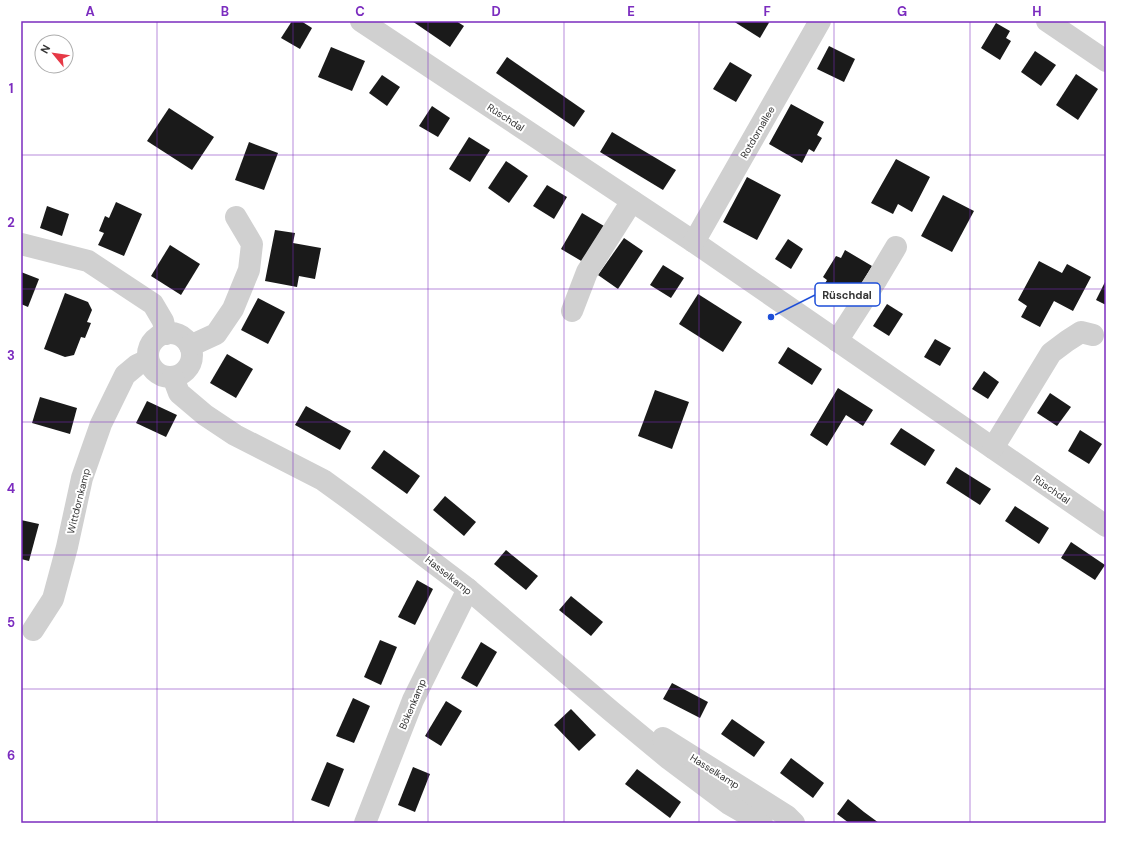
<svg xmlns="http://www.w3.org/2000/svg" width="1127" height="844" font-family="'DM Sans',sans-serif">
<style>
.building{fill:#1a1a1a}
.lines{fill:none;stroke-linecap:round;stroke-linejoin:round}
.minor{stroke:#d0d0d0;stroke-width:22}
.grid{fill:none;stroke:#7b2cbf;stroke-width:1;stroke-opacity:0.55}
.labels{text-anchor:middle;stroke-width:4;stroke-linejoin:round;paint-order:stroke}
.street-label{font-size:10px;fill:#333;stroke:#fff}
.leader{fill:none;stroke:#1d4ed8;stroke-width:1.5}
.callout-dot{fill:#1d4ed8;stroke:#fff;stroke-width:1.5}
.callout{fill:#fff;stroke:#1d4ed8;stroke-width:1.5}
.callout-label{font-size:11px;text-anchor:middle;font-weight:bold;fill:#333}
.neatline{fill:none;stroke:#7b2cbf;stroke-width:1.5}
.grid-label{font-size:13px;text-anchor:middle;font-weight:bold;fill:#7b2cbf}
</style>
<rect width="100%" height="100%" fill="#fff"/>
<g class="building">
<polygon points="292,21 301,21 312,28 300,49 281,38"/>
<polygon points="412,21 456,21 464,26 450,47"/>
<polygon points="733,21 770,21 760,38"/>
<polygon points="996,23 1010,31 1006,38 1011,41 1000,60 981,48"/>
<polygon points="829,46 855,59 844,82 817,69"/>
<polygon points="331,47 365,61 352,91 318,77"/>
<polygon points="1035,51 1056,65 1041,86 1021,72"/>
<polygon points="507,57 585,111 574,127 496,73"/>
<polygon points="730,62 752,75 736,102 713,89"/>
<polygon points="1076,74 1098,89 1078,120 1056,105"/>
<polygon points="382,75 400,87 387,106 369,93"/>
<polygon points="791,104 824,122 817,135 822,138 814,152 809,149 802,163 769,144"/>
<polygon points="432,106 450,118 438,137 419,126"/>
<polygon points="169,108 214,137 192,170 147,141"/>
<polygon points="612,132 676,170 663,190 600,152"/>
<polygon points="469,137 490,150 470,182 449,169"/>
<polygon points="249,142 278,153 264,190 235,180"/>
<polygon points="896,159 930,177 912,212 898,204 893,214 871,203"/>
<polygon points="506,161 528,176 509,203 488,188"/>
<polygon points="747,177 781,195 757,240 723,222"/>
<polygon points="547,185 567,197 554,219 533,206"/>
<polygon points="943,195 974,211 952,252 921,236"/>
<polygon points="116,202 142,214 124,256 98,245 104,233 99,231 105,216 109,218"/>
<polygon points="47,206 69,214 62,236 40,228"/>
<polygon points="582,213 604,226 583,262 561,249"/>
<polygon points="275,230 295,233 293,243 321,248 315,279 299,276 297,287 265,281"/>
<polygon points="624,238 643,251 618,289 598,275"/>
<polygon points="788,239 803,249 791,269 775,259"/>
<polygon points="170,245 200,264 181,295 151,276"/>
<polygon points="845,250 872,266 848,306 821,290 827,280 823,277 836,256 841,258"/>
<polygon points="1039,261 1062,273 1067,264 1091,277 1073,311 1054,301 1040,327 1021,317 1027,306 1018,300"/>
<polygon points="663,265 684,278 671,298 650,285"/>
<polygon points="21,272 39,279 28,307 21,304"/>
<polygon points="1106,280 1106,305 1096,300"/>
<polygon points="65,293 88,302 92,310 87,322 91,323 85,338 81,337 74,355 65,357 44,349"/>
<polygon points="698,294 742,322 723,352 679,324"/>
<polygon points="258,298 285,312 268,344 241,330"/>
<polygon points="887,304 903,314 889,336 873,326"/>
<polygon points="935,339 951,348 940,366 924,357"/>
<polygon points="788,347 822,369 812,385 778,363"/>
<polygon points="227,354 253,369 236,398 210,383"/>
<polygon points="984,371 999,382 988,399 972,389"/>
<polygon points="838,388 873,410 863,426 846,415 827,446 810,435"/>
<polygon points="655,390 689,402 672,449 638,436"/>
<polygon points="1050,393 1071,407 1057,426 1037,413"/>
<polygon points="40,397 77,408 70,434 32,423"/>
<polygon points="147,401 177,415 166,437 136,423"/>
<polygon points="306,406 351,431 340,450 295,425"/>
<polygon points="901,428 935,450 925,466 890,444"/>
<polygon points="1080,430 1102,444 1089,464 1068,451"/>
<polygon points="384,450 420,476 407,494 371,468"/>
<polygon points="956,467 991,489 980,505 946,483"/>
<polygon points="445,496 476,522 464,536 433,510"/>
<polygon points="1015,506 1049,528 1039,544 1005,521"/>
<polygon points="21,520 39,524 29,561 21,559"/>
<polygon points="1071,542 1105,565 1095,580 1061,558"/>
<polygon points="506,550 538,576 526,590 494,564"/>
<polygon points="417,580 433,589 415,625 398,617"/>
<polygon points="571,596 603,622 591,636 559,610"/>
<polygon points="380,640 397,647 381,685 364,677"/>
<polygon points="481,642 497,652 477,687 461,678"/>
<polygon points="672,683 708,702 700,718 663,699"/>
<polygon points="353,698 370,706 354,743 336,736"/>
<polygon points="446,701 462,711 441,746 425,736"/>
<polygon points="571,709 596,735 579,751 554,725"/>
<polygon points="732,719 765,742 754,757 721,734"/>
<polygon points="791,758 824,783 813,798 780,773"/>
<polygon points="327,762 344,769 329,807 311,800"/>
<polygon points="413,767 430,774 415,812 398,805"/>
<polygon points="637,769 681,802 670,818 625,784"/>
<polygon points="848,799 864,812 879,823 849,823 837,814"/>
</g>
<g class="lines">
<g class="minor">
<polyline points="361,21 694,242 1106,526"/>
<polyline points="1047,21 1106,61"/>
<polyline points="694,242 820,21"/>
<polyline points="21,244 88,261 153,304 163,321 166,334"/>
<polyline points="572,311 587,272 632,201"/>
<circle cx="170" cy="355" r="22"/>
<polyline points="837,341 877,279 896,247"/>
<polyline points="190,346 216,334 233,309 249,270 252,244 236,217"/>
<polyline points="173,377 179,393 205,415 235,435 323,480 356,504 468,589 611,711 669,759 729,804 762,823"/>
<polyline points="993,448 1051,353 1067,341 1081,332 1093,335"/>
<polyline points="33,630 53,599 67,547 82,478 101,424 125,375 137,365 148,360"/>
<polyline points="663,738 787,816 794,823"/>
<polyline points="365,823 413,700 468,589"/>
</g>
</g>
<path class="grid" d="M157,21V823M293,21V823M428,21V823M564,21V823M699,21V823M834,21V823M970,21V823M21,155H1106M21,289H1106M21,422H1106M21,555H1106M21,689H1106"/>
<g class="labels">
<g class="street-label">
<text transform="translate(506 117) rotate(33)" y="4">Rüschdal</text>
<text transform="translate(757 132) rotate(-60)" y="4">Rotdornallee</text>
<text transform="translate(1052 489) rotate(35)" y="4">Rüschdal</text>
<text transform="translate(78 501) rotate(-76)" y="4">Wittdornkamp</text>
<text transform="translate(449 575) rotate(38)" y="4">Hasselkamp</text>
<text transform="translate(412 704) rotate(-67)" y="4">Bökenkamp</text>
<text transform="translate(715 771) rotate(32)" y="4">Hasselkamp</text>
</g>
</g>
<path class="leader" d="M771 317L815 295"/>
<circle class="callout-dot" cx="771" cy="317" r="4"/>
<rect class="callout" x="815" y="283" width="65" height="23" rx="4"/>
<g class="callout-label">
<text x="847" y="299">Rüschdal</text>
</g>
<rect width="1127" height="844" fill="none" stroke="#ffffff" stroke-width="44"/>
<g transform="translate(54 54) rotate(299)"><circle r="19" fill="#ffffff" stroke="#adadad"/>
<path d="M0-3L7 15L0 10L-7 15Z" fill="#e63946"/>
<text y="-6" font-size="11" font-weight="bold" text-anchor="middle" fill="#333333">N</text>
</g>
<rect x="22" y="22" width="1083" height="800" class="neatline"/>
<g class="grid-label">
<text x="90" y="16">A</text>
<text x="225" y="16">B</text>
<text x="360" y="16">C</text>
<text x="496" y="16">D</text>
<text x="631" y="16">E</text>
<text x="767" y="16">F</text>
<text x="902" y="16">G</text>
<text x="1037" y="16">H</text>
<text x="11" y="93">1</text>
<text x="11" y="227">2</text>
<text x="11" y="360">3</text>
<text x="11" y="493">4</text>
<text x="11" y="627">5</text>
<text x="11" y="760">6</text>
</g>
</svg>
